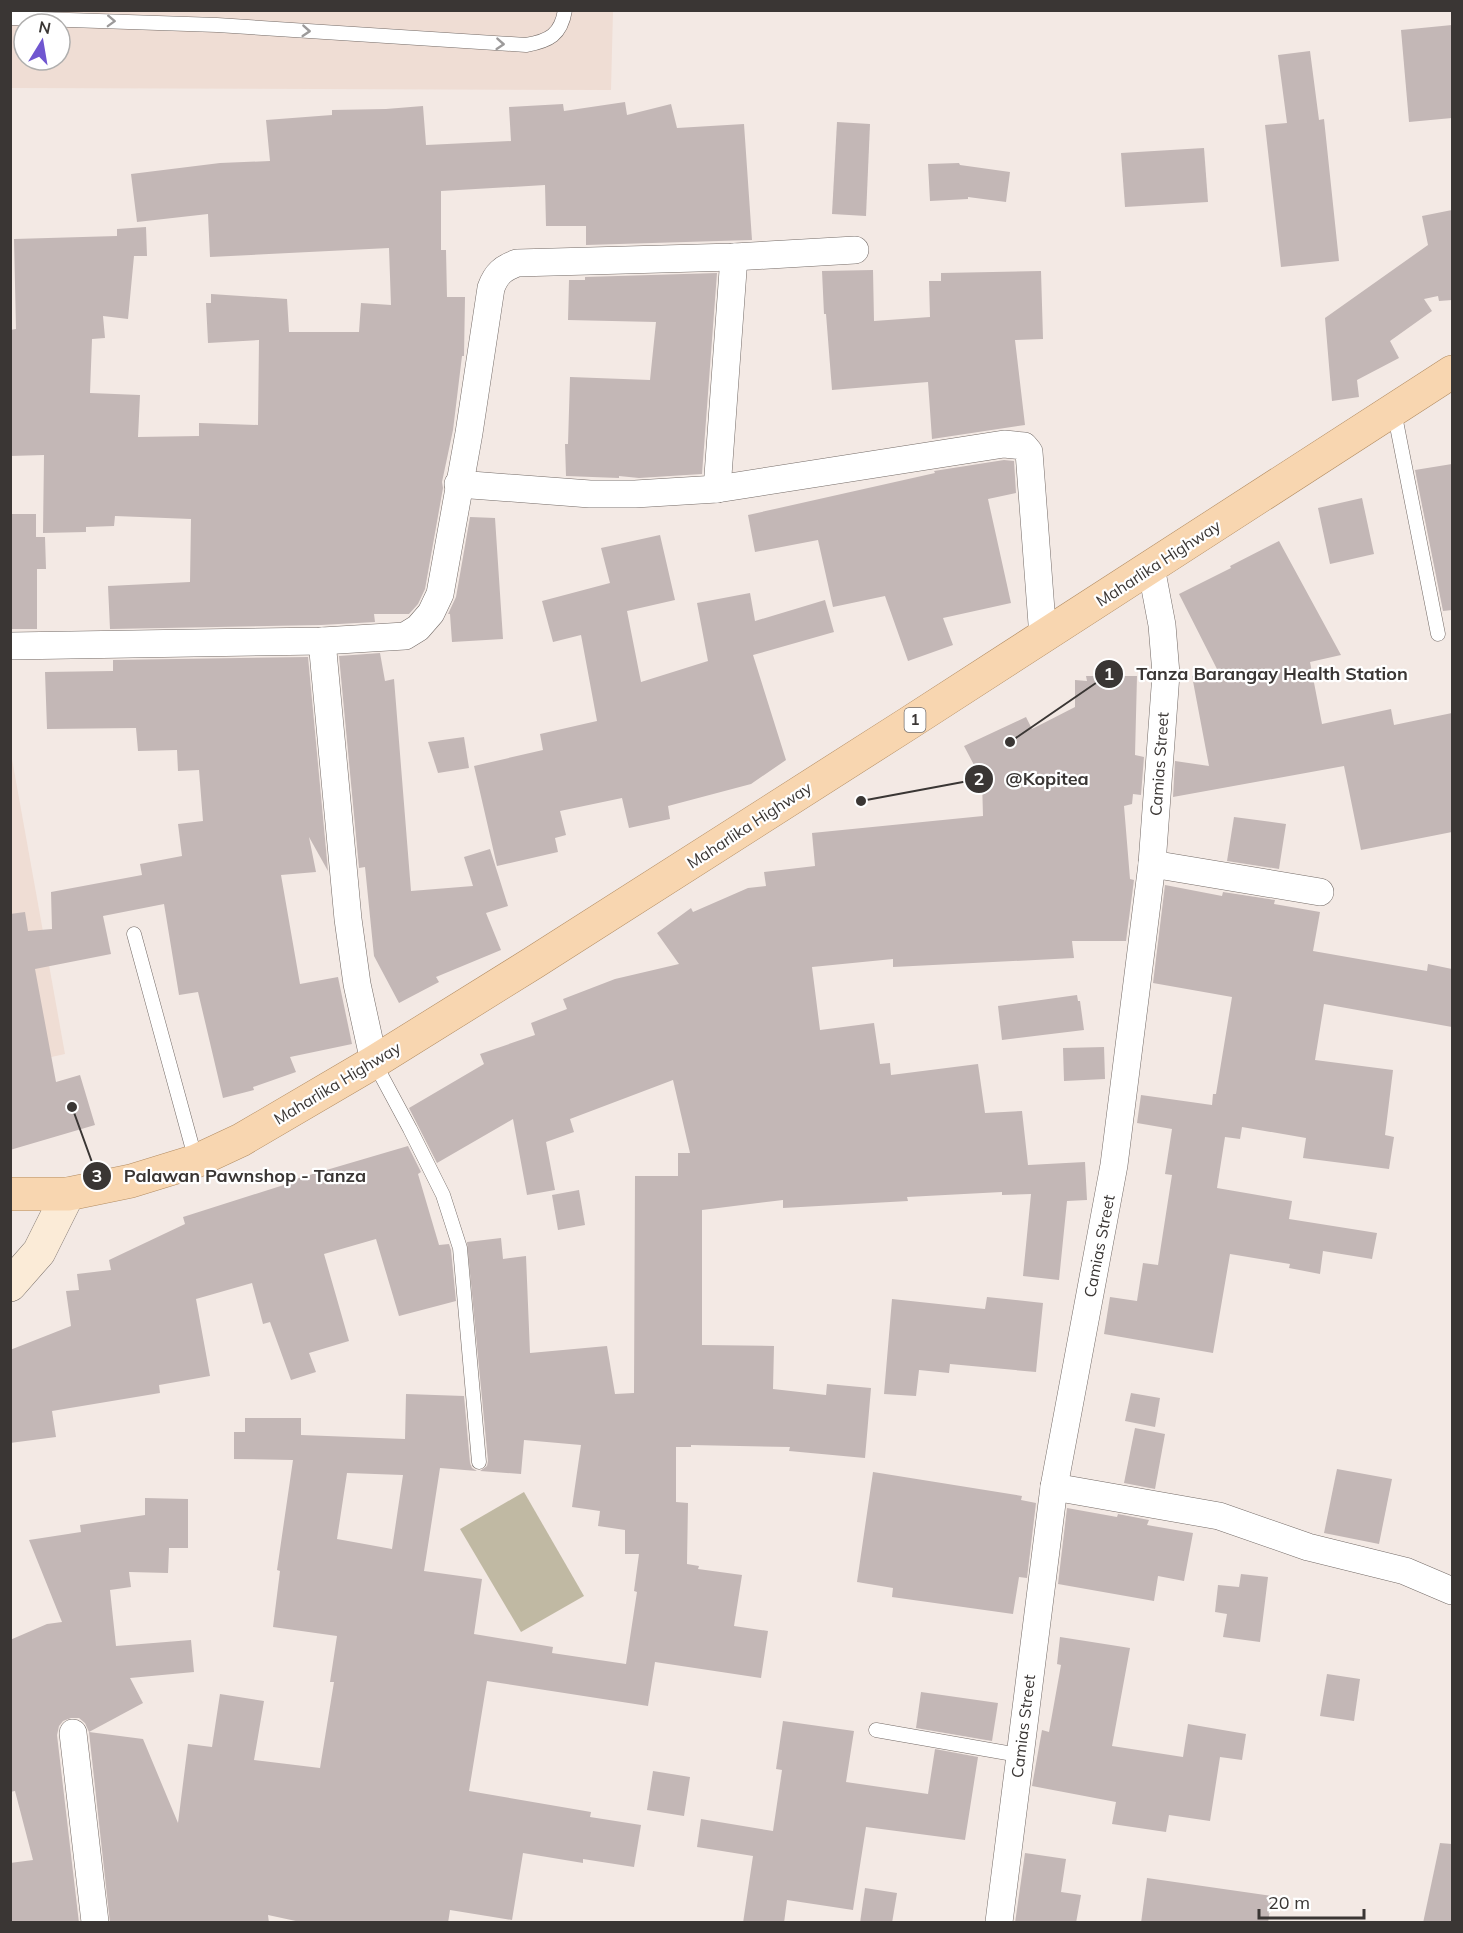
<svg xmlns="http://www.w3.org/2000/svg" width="1463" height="1933" font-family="Mulish,sans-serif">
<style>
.built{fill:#efddd4;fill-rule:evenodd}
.green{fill:#c0b9a3}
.building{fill:#c3b7b6;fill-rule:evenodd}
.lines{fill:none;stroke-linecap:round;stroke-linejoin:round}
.lane-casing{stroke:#746b67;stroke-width:15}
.street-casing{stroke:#746b67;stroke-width:28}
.secondary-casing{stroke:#746b67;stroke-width:34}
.primary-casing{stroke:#b28c62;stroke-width:34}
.lane{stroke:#fff;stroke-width:14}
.street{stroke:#fff;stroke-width:27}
.secondary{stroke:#fbebd7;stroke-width:33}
.primary{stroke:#f8d6b0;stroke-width:33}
.oneway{stroke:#9c9a9a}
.labels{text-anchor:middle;stroke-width:4.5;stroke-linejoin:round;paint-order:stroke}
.shield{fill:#fff;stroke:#757271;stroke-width:1.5}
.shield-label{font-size:15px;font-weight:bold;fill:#3a3634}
.street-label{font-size:16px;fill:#3a3634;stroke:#fff}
.leader{fill:none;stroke:#3a3634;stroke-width:2}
.callout-dot{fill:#3a3634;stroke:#fff;stroke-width:2}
.mark-label{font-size:18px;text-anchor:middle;font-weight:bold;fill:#fff}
.callout-label{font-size:18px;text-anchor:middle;font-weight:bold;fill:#3a3634;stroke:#fff;stroke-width:4.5;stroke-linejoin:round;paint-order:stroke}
</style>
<rect width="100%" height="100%" fill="#f3e9e4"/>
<g class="built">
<path d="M11,11H613L611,90L11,88ZM24,24H60V60H24Z"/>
<polygon points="10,748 65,1054 11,1066 10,1066"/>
</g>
<polygon class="green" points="524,1492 584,1596 521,1632 460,1529"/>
<g class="building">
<polygon points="1452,25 1452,118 1409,122 1401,30"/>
<polygon points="1310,51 1319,120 1324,119 1339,261 1281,267 1265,125 1287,123 1278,55"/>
<polygon points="625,102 627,115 671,104 677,128 744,124 752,240 586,245 586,226 546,226 545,185 441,191 441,250 446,250 447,297 465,297 464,356 462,356 453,430 442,482 443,488 425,589 418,604 409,614 374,614 375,622 321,625 110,629 108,586 190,582 191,519 115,516 114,526 86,527 86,532 43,533 44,455 10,456 10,330 16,329 14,239 117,236 117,229 146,227 147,256 134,256 128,319 103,316 105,338 92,339 90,393 140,395 138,437 199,436 199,423 258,425 259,340 208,343 206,303 211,303 211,294 287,299 289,332 359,332 361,303 391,305 389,248 210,257 208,214 137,222 131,174 220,163 270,161 266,120 332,115 332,110 386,109 423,106 426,145 511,141 509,107 563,104 564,111"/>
<polygon points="837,122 870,124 866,216 832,214"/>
<polygon points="1204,148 1208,202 1125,207 1121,153"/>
<polygon points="959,163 960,165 1010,172 1006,202 968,197 968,199 930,201 928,164"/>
<polygon points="1452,210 1452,300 1439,301 1438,296 1424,299 1432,311 1390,341 1399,358 1357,380 1359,397 1332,401 1325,318 1428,245 1422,216"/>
<polygon points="873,270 874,321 930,317 929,281 941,281 941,273 1041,271 1043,339 1015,340 1025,425 932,439 928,382 832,390 826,314 824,314 822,271"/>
<polygon points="717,273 702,474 639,478 619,476 619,478 566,476 565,444 568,444 570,377 650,380 656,322 568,320 569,280 585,280 585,277"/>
<polygon points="1004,460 1014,461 1016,493 988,499 1011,603 943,618 953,645 908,661 885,596 833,607 818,540 755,552 748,515 935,473 934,471"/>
<polygon points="1452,464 1452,610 1443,611 1415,470"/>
<polygon points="1362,498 1374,554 1330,564 1318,508"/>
<polygon points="10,514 36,514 36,537 45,537 46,569 37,569 37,629 10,629"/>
<polygon points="470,517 495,518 503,639 452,642 450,614 448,614 456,597"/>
<polygon points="660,535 675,600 627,611 641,682 708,661 697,603 750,593 755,621 825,600 834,632 753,655 786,760 751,784 668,806 670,819 629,828 622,798 560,811 566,835 555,838 558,852 497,866 474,766 543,750 540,734 597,721 581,635 553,642 542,601 610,583 601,548"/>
<polygon points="1279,541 1341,655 1310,662 1322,724 1391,709 1394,725 1452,713 1452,832 1361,850 1344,766 1173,797 1175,761 1209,766 1192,676 1218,671 1179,594 1231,568 1230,566"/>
<polygon points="380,653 385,681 394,679 411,891 473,886 464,857 490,849 508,906 486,913 501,950 436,977 439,982 399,1003 374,956 365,867 359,868 339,656"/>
<polygon points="308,657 328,871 309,837 316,872 281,875 300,984 338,977 352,1044 290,1057 296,1072 253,1087 254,1090 223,1098 198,992 179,995 164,904 103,916 111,954 35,969 56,1082 80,1075 95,1125 10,1150 10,914 25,912 28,931 52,929 51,892 142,875 140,864 182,856 178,824 203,821 199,770 178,771 177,750 138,751 136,728 47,729 45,672 113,671 113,660"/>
<path d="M1086,676H1137L1135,755L1144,757L1141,795L1133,794L1132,804L1124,806L1130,879L1134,880L1126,941H1072L1074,958L893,967V959L812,967L820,1030L874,1023L880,1064L890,1063L891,1075L978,1064L985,1113L1022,1111L1028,1165L1085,1162L1087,1200L1067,1201L1059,1280L1023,1276L1031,1194L1002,1195V1192L907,1197L908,1201L783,1208V1200L702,1210V1345L774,1346L773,1389L826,1395L827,1384L871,1388L865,1458L789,1451L790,1447L691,1445V1447H676V1502L688,1503L687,1564L699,1566L698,1569L742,1575L734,1626L768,1631L761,1678L655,1662L648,1706L487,1681L469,1791L591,1812L590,1817L641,1825L634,1867L583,1859V1863L523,1853L512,1920L450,1910L448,1923H305L268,1915L269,1923H110L89,1732L143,1739L178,1823L188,1744L212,1747L220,1694L264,1701L254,1760L320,1768L334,1682H330L337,1636L273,1627L280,1571L277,1570L293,1460L234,1459V1432H245V1418H301V1435L405,1439L406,1394L464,1396L470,1463L472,1468L477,1471L440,1468L424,1571L482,1579L474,1634L553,1647L552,1653L626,1664L637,1592L634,1591L639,1554H625V1530L598,1526L600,1511L572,1507L581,1445L524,1440L521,1474L480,1471L487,1466L488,1461L467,1242L501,1238L503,1259L526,1256L530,1353L607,1346L615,1394L634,1393L635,1176H678V1153H690L673,1080L570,1119L574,1132L546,1142L555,1190L527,1195L513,1119L437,1163L409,1108L484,1064L480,1054L535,1035L531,1023L567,1009L563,999L615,979L679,964L657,933L691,908L693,912L748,888L766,886L764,872L815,866L812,833L983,816L982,780L964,746L1026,717L1032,729L1075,707V680L1087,681ZM347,1473L403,1475L392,1549L337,1539Z"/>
<polygon points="464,737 469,768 438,773 428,742"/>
<polygon points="1234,817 1286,824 1279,869 1227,861"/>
<polygon points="1165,885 1222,896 1223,892 1275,900 1274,904 1320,912 1313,951 1427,971 1428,964 1452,969 1452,1027 1324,1004 1315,1060 1393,1070 1385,1135 1394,1137 1389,1169 1303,1158 1306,1138 1242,1127 1240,1139 1225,1137 1217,1188 1292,1201 1289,1219 1377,1233 1372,1259 1323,1251 1320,1274 1289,1268 1290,1264 1230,1254 1213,1353 1104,1334 1110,1297 1137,1301 1143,1263 1158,1265 1172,1175 1165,1174 1172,1129 1137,1123 1141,1095 1212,1105 1213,1094 1216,1094 1232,997 1153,983"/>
<polygon points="1077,995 1078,1001 1080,1001 1084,1030 1002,1040 998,1006"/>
<polygon points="1104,1047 1105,1079 1064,1081 1063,1048"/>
<polygon points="408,1146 421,1172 418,1174 439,1245 449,1244 451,1250 456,1301 399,1316 376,1239 324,1254 349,1341 309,1353 316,1372 291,1380 270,1322 263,1324 252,1283 196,1299 210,1376 159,1385 160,1393 52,1411 56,1437 10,1443 10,1350 71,1326 66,1291 79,1290 77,1274 111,1270 109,1260 185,1224 183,1217 290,1183 289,1181"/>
<polygon points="579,1190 585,1225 558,1230 552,1195"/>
<polygon points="987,1297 1043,1303 1036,1372 950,1364 949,1373 919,1370 916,1396 884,1394 892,1299 985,1309"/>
<polygon points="1131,1393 1160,1398 1155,1427 1125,1421"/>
<polygon points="1135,1428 1165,1434 1155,1489 1124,1483"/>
<polygon points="1337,1469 1392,1479 1379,1544 1324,1533"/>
<polygon points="873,1472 1022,1496 1021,1500 1036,1503 1027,1578 1019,1577 1013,1614 892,1597 893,1588 857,1582"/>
<polygon points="145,1498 188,1499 188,1548 169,1548 168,1573 129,1572 131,1587 110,1590 116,1646 191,1640 194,1672 130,1678 143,1703 89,1732 85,1723 79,1718 71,1718 63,1721 59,1726 57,1735 79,1923 10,1923 10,1863 33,1860 15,1791 10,1792 10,1640 47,1624 62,1622 29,1540 81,1532 80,1525 145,1515"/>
<polygon points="1067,1508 1117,1517 1118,1514 1149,1520 1147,1525 1193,1533 1184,1581 1158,1576 1154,1601 1058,1584"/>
<polygon points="1241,1574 1268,1577 1260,1642 1223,1637 1227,1614 1215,1612 1218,1585 1239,1587"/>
<polygon points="1060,1637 1130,1648 1112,1746 1183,1757 1188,1724 1246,1734 1242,1760 1220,1757 1210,1821 1169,1815 1166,1832 1112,1824 1116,1802 1032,1786 1042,1730 1049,1732 1061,1665 1057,1664"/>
<polygon points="1327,1674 1360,1679 1354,1721 1320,1716"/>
<polygon points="921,1692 998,1703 992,1741 916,1728"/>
<polygon points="783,1721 854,1731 846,1782 928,1794 935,1749 978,1757 965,1840 866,1827 853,1910 787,1900 784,1923 743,1923 753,1856 697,1847 701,1819 773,1831 782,1770 776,1769"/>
<polygon points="653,1771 690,1777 684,1816 647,1810"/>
<polygon points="1440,1843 1452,1844 1452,1923 1423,1923"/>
<polygon points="1025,1853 1066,1859 1061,1892 1081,1895 1076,1923 1015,1923"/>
<polygon points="1147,1878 1272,1896 1268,1923 1141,1923"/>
<polygon points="865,1888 897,1893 892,1923 860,1923"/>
</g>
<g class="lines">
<defs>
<g id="lane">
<path d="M10,18L217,25L526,45C549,41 561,35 565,10"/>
<polyline points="1394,411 1438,634"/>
<polyline points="134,934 196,1161"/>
<polyline points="374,1062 410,1129 443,1195 460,1248 479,1462"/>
<polyline points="876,1730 1019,1755"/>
</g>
<g id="street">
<polyline points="458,484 590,494 635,494 717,489 1004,444 1024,446 1029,452 1043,637"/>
<polyline points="717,489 734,257"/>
<polyline points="322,641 348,919 357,984 374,1062"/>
<path d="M10,646L322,641L405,636L418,628L431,613L440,594L469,433L491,288C496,274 503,268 517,263L734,257L855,250"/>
<polyline points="1152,864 1320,892"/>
<polyline points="1054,1487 1219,1516 1308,1547 1405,1571 1452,1591"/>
<polyline points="73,1733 95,1922"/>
<polyline points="999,1922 1054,1487 1114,1165 1152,864 1166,674 1162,625 1151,567"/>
</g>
<polyline id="secondary" points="10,1285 39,1252 68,1194"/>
<polyline id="primary" points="10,1194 68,1194 131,1181 196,1161 241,1140 374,1062 533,963 909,723 1452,372"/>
</defs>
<use href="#lane" class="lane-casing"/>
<use href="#street" class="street-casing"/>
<use href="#secondary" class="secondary-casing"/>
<use href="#primary" class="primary-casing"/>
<use href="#lane" class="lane"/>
<use href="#street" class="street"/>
<use href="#secondary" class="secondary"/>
<use href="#primary" class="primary"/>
</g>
<defs><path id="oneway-chevron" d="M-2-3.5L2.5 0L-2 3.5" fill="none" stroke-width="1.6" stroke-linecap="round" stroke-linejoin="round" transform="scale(1.5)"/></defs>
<g class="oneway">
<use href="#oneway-chevron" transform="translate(111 21) rotate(2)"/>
<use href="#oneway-chevron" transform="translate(306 31) rotate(4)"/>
<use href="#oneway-chevron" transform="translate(500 44) rotate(4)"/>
</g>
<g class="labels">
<rect class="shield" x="904.5" y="708" width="21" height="24" rx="4.5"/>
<g class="shield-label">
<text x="915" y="725">1</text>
</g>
<g class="street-label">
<text transform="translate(1158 563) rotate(-33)" y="6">Maharlika Highway</text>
<text transform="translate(1159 764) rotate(-86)" y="6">Camias Street</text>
<text transform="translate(749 825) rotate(-33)" y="6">Maharlika Highway</text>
<text transform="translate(337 1083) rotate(-31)" y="6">Maharlika Highway</text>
<text transform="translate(1099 1246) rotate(-79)" y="6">Camias Street</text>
<text transform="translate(1023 1726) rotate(-83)" y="6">Camias Street</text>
</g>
</g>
<path class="leader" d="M1010 742L1109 674M861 801L979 779M72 1107L97 1176"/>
<g class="callout-dot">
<circle cx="1010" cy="742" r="6"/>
<circle cx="861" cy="801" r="6"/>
<circle cx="72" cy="1107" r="6"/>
<circle cx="1109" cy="674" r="15"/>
<circle cx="979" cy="779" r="15"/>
<circle cx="97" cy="1176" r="15"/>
</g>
<g class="mark-label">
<text x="1109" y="680">1</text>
<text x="979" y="785">2</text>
<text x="97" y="1182">3</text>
</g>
<g class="callout-label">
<text x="1272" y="680">Tanza Barangay Health Station</text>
<text x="1047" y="785">@Kopitea</text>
<text x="245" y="1182">Palawan Pawnshop - Tanza</text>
</g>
<rect width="1463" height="1933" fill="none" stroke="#3a3634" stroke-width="24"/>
<g transform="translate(42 42) rotate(11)"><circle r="28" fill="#ffffff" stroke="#b0afae" stroke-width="1.5"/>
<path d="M0-4.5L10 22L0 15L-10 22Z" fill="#7056d0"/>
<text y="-9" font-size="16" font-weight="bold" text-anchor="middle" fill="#3a3634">N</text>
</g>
<path d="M1259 1909v9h105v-9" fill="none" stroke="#3a3634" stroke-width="3"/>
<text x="1268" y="1909" font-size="18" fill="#3a3634" stroke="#ffffff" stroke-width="4.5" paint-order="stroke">20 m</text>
</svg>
